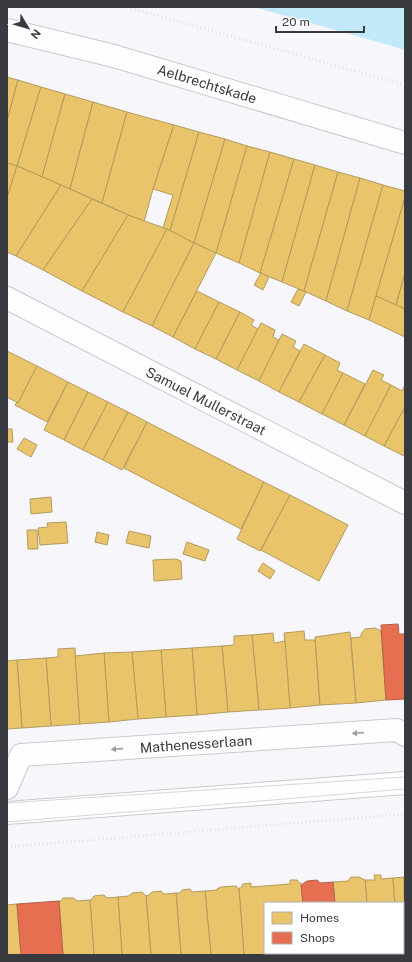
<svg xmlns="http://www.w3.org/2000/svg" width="412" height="962" font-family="'Public Sans',sans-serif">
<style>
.water{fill:#c2e9f9}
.homes{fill:#e9c46a;stroke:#b49b5d}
.shops{fill:#e76f51;stroke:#b25f4c}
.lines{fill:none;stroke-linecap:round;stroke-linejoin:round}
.minor-casing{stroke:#c9cace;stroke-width:24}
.tertiary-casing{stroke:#c9cace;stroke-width:24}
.path{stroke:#e2e2e4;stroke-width:2.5;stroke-dasharray:1 3;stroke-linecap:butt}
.minor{stroke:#fefefe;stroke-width:22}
.tertiary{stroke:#fefefe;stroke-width:22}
.tram{stroke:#d7d7d9;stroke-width:1}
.oneway{fill:#9b9c9e}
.labels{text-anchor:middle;stroke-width:4;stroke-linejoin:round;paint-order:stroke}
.street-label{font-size:14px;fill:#383a3f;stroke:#fff}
</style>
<rect width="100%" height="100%" fill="#f6f6fb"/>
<polygon class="water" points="253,7 405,7 405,50 389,45"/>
<g class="homes">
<polygon points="7,77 18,80 7,121"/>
<polygon points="18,80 41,87 17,166 7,163 7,121"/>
<polygon points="41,87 65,94 42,177 17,166"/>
<polygon points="65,94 93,102 70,189 42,177"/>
<polygon points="93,102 127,112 102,203 70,189"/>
<polygon points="127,112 174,125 153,189 144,222 102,203"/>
<polygon points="174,125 199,132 170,231 163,228 173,195 153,189"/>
<polygon points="199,132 225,139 194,243 170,231"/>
<polygon points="225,139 247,146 216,253 194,243"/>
<polygon points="247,146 270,152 239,263 216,253"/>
<polygon points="270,152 294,159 260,273 239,263"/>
<polygon points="294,159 315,165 282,282 260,273"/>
<polygon points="7,163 17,166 7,198"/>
<polygon points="315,165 338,172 304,291 282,282"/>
<polygon points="17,166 61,185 16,256 7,252 7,198"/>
<polygon points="338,172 360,178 326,301 304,291"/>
<polygon points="360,178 383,185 347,311 326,301"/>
<polygon points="61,185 92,199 43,270 16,256"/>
<polygon points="383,185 405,191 405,197 369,320 347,311"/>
<polygon points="405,197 405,273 396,305 376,296"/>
<polygon points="92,199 128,215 82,291 43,270"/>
<polygon points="128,215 167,229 123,312 82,291"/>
<polygon points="167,229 194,243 152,326 123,312"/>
<polygon points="194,243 216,253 173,337 152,326"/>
<polygon points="261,273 269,277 263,290 254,285"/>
<polygon points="405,273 405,309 396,305"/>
<polygon points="298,289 306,292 299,306 291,302"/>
<polygon points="197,291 219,302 195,349 173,337"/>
<polygon points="376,296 405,309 405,337 369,320"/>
<polygon points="219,302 240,312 216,359 195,349"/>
<polygon points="240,312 254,320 251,325 258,329 237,370 216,359"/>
<polygon points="261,323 275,330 273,337 279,340 259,381 237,370"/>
<polygon points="282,334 296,341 293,347 300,351 279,392 259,381"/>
<polygon points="304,344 325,355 299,402 279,392"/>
<polygon points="7,351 37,366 18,403 7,397"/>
<polygon points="325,355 340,363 337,370 343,373 322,414 299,402"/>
<polygon points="37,366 68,382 47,422 15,405 17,402 18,403"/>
<polygon points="373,370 384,375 381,380 391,385 365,436 344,425"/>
<polygon points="343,373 365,384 344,425 322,414"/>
<polygon points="68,382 88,392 64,440 44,430"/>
<polygon points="391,385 402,391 405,385 405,407 384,446 365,436"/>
<polygon points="88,392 108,402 83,450 64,440"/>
<polygon points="108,402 128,412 103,460 83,450"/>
<polygon points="405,407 405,455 404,456 384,446"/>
<polygon points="128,412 147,422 122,470 103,460"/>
<polygon points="147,422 264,482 241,529 124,468"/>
<polygon points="7,429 12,429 13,442 7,442"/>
<polygon points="24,438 37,445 31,457 17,449"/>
<polygon points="264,482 290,495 260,551 237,539"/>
<polygon points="290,495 348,525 319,581 261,550"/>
<polygon points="51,497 52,512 31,514 30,499"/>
<polygon points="66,522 68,543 40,545 38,528 48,527 47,523"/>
<polygon points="27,530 37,530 38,549 28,549"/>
<polygon points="129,531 151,536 149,548 126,543"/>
<polygon points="97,532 109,535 107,545 95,542"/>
<polygon points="187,542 209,550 205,561 183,554"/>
<polygon points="176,559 181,561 182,579 154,581 153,560"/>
<polygon points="263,563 275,571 270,579 258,571"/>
<polygon points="375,628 381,631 386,700 356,703 351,638 361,637 361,634 365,629"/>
<polygon points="304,631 305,640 315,640 320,705 290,708 284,633"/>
<polygon points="350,632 356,703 320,705 315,637"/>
<polygon points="273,633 274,643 285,641 290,708 259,710 252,635"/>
<polygon points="252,635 259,710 228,712 222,646 234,645 234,636"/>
<polygon points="222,646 228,712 197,715 192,648"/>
<polygon points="75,648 80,724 51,726 46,658 58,657 58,649"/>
<polygon points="192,648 197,715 166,717 161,650"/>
<polygon points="161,650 166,717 138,719 132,652"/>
<polygon points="132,652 138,719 109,722 104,653"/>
<polygon points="104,653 109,722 80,724 75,656"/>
<polygon points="46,658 51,726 22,728 17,660"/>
<polygon points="17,660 22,728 7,729 7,661"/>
<polygon points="374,875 381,875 381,879 393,878 395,903 367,903 365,880 375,880"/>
<polygon points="351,877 359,877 365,880 367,903 335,903 333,882 348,881"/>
<polygon points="404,877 405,953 399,954 403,953 403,903 395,903 393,878"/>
<polygon points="290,880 297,880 299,883 301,883 303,903 265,903 265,953 306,953 307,955 244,955 239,888 241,888 243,884 251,883 251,887 290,884"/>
<polygon points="236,886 239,889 244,955 211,955 205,891 217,890 217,889 221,887"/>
<polygon points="190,889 192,892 205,891 211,955 181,955 176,893 180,893 182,890"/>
<polygon points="161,891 164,894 176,893 181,955 151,955 146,896 149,895 152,892"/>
<polygon points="142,892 146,896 151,955 122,955 118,897 129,896 132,893"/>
<polygon points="104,895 107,898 118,897 122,955 94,955 90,900 92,899 94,896"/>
<polygon points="63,898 74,898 77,901 90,900 94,955 63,955 59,901 61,901"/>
<polygon points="17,904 21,955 7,955 7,905"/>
<rect x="339" y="953" width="15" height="2"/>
</g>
<g class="shops">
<polygon points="398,624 399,634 405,634 405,699 386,700 381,625"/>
<polygon points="317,880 320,883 333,882 335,903 303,903 301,885 307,881"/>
<polygon points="59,901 63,955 21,955 17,904"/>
<rect x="324" y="953" width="15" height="2"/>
</g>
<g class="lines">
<defs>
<g id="minor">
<polyline points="7,298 405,503"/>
<polyline points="7,788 21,755 397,730 405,735"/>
</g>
<g id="tertiary">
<polyline points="7,30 114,56 405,143"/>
<polyline points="7,813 405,783"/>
</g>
</defs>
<use href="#minor" class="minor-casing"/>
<use href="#tertiary" class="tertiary-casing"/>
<g class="path">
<polyline points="127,7 405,85"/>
<polyline points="7,847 405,814"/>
</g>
<use href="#minor" class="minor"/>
<use href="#tertiary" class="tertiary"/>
<g class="tram">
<polyline points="7,803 405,777"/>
<polyline points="7,822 405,789"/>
</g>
</g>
<defs><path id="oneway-solid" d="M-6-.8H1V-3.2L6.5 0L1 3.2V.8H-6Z"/></defs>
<g class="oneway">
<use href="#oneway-solid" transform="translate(358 733) rotate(176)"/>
<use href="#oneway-solid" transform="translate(117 749) rotate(176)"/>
</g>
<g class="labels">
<g class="street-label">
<text transform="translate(207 84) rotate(17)" y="5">Aelbrechtskade</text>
<text transform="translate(206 401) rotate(27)" y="5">Samuel Mullerstraat</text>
<text transform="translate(196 744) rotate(-4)" y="5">Mathenesserlaan</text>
</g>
</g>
<rect width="412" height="962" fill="none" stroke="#383a3f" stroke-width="16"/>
<rect x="264" y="902" width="140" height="52" fill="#ffffff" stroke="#afb0b2"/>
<rect x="272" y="912" width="20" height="12" fill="#e9c46a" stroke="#afb0b2"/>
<text x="300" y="922" font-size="12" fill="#383a3f">Homes</text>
<rect x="272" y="932" width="20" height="12" fill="#e76f51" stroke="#afb0b2"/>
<text x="300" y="942" font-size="12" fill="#383a3f">Shops</text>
<g transform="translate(28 28) rotate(128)" stroke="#ffffff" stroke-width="3" paint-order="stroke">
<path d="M0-3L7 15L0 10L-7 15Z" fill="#383a3f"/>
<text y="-6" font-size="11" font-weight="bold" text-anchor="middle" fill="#383a3f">N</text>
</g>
<path d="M276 26v6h88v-6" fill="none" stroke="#383a3f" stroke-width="2"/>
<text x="282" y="26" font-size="12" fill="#383a3f" stroke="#ffffff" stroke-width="3" paint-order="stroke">20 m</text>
</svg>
